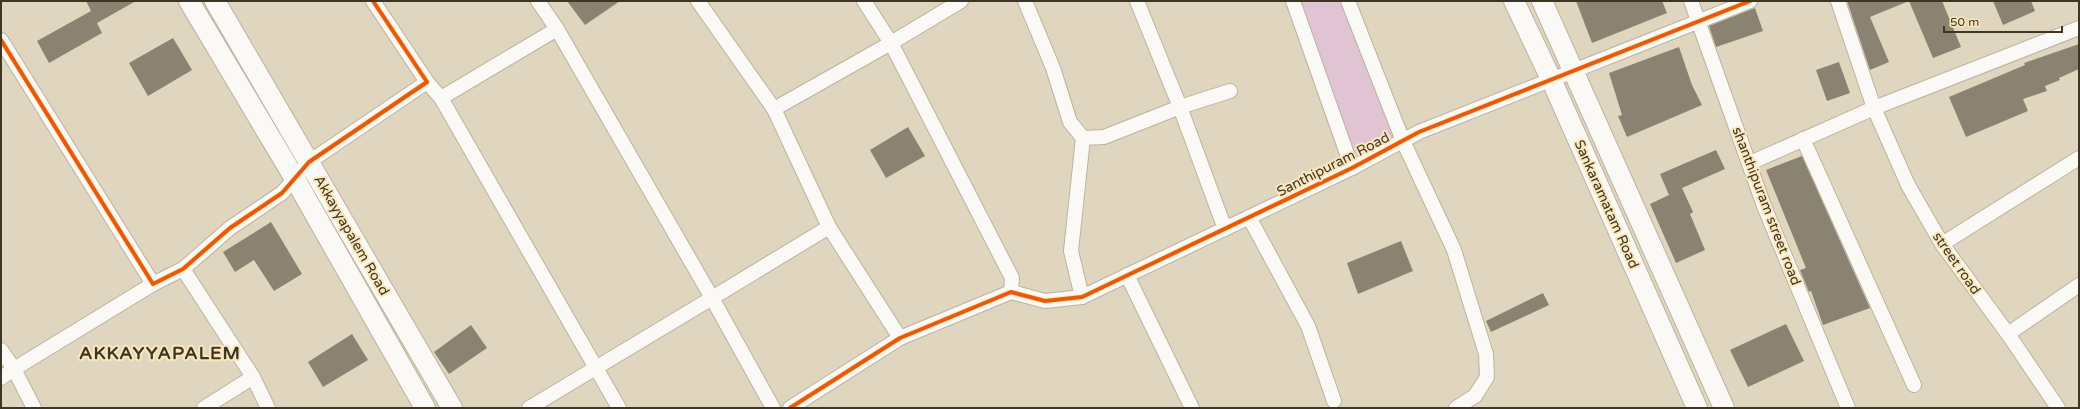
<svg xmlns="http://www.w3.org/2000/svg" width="2080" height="409" font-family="'Varela Round',sans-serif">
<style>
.green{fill:#e1c4d3}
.building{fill:#8b8371}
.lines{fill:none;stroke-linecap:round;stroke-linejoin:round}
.street-casing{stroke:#bbb3a1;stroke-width:16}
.secondary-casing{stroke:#bbb3a1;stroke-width:22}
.street{stroke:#faf9f5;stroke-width:14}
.secondary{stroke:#faf9f5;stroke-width:20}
.cycleway-casing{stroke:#fbe7bc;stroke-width:6}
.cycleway{stroke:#e8590c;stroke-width:4}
.labels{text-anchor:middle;stroke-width:4;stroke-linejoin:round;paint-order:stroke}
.street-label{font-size:14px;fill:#3e3625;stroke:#fbe7bc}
.district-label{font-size:18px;font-weight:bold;letter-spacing:1px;fill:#3e3625;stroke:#fbe7bc}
</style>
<rect width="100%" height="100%" fill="#e0d5be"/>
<polygon class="green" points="1293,1 1348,1 1403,141 1352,168"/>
<g class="building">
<polygon points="86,1 136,1 97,23 102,33 49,63 37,41 91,11"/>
<polygon points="567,1 620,1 585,25"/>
<polygon points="1576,1 1662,1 1667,13 1592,43"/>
<polygon points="1847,1 1909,1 1870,17 1889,62 1870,70"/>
<polygon points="1909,1 1942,1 1961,47 1933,58"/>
<polygon points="1993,1 2031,1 2035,11 2003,25"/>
<polygon points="1755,8 1763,31 1716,47 1709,26"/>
<polygon points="173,38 192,70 148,96 129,63"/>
<polygon points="2079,44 2079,69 2059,78 2060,80 2045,86 2047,91 2023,99 2028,111 1966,137 1949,97 2025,65 2024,63"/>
<polygon points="1679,47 1692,85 1702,105 1627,137 1618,116 1622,115 1609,73"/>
<polygon points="1839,62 1850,93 1827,101 1816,70"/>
<polygon points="908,127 925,156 886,178 870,150"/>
<polygon points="1716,150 1725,169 1682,188 1693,212 1690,214 1705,250 1676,263 1650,204 1669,195 1660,174"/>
<polygon points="1802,156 1870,308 1823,325 1811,291 1809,292 1800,270 1806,268 1766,170"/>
<polygon points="271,222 302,274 274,291 254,260 235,272 223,252"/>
<polygon points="1401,241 1413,271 1358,294 1347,263"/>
<polygon points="1543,293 1549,305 1491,332 1486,321"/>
<polygon points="1786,324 1804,361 1748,387 1730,350"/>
<polygon points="471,325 487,348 449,374 434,352"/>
<polygon points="352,334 368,360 323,387 308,362"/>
</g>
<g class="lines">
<defs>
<g id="street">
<polyline points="538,1 557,29"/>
<polyline points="698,1 774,109"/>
<polyline points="864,1 891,43 1012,278 1011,292"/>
<polyline points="1025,1 1053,68 1070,122 1083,138 1104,137 1180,107 1230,91"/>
<polyline points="1137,1 1180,107 1225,229"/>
<polyline points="1293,1 1352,168"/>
<polyline points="1348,1 1403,141 1454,250 1486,354 1487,377 1475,396 1456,408"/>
<polyline points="1691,1 1764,206 1848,408"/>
<polyline points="1838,1 1874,108 1908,185 1942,244 2008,334 2058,408"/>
<polyline points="1,40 153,284 183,269 230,228 282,193 309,162 427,82 373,1"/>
<polyline points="427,82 441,98 557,29 712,298 529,408"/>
<polyline points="441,98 619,408"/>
<polyline points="1803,139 1914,385"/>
<polyline points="1750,163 1874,108 2079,28"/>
<polyline points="1249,217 1308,326 1334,401"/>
<polyline points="829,227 900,338"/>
<polyline points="1942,244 2079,158"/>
<polyline points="183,269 253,377 268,408"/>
<polyline points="1127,275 1192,408"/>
<polyline points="1082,297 1071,251 1083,138"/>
<polyline points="2008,334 2079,285"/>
<polyline points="1,350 14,369 153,284"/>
<polyline points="1,378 14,369 34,408"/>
<polyline points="204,408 253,377"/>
<polyline points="773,408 712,298 829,227 774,109 891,43 961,1"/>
<polyline points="790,408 900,338 1011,292 1045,301 1082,297 1352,168 1419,132 1750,1"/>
</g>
<g id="secondary">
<polyline points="189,1 295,179 425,408"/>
<polyline points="215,1 452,408"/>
<polyline points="1514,1 1551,79 1697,408"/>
<polyline points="1542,1 1724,408"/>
</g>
</defs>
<use href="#street" class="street-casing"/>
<use href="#secondary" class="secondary-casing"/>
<use href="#street" class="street"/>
<use href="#secondary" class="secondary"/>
<defs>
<g id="cycleway">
<polyline points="1,40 153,284 183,269 230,228 282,193 309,162 427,82 373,1"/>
<polyline points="790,408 900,338 1011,292 1045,301 1082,297 1352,168 1419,132 1750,1"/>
</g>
</defs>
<use href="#cycleway" class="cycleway-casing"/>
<use href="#cycleway" class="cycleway"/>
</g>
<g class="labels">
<g class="street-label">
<text transform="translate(1333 164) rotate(-27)" y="5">Santhipuram Road</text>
<text transform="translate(1607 204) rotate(66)" y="5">Sankaramatam Road</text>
<text transform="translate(1767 206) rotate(69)" y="5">shanthipuram street road</text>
<text transform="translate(352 235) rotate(60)" y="5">Akkayyapalem Road</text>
<text transform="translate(1957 263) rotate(55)" y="5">street road</text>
</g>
<g class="district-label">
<text x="160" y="359">AKKAYYAPALEM</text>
</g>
</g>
<rect width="2080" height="409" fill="none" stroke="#3e3625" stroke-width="4"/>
<path d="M1944 26v6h118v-6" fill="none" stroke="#3e3625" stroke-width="2"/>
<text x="1950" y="26" font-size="12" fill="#3e3625" stroke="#fbe7bc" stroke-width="3" paint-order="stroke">50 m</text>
</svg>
